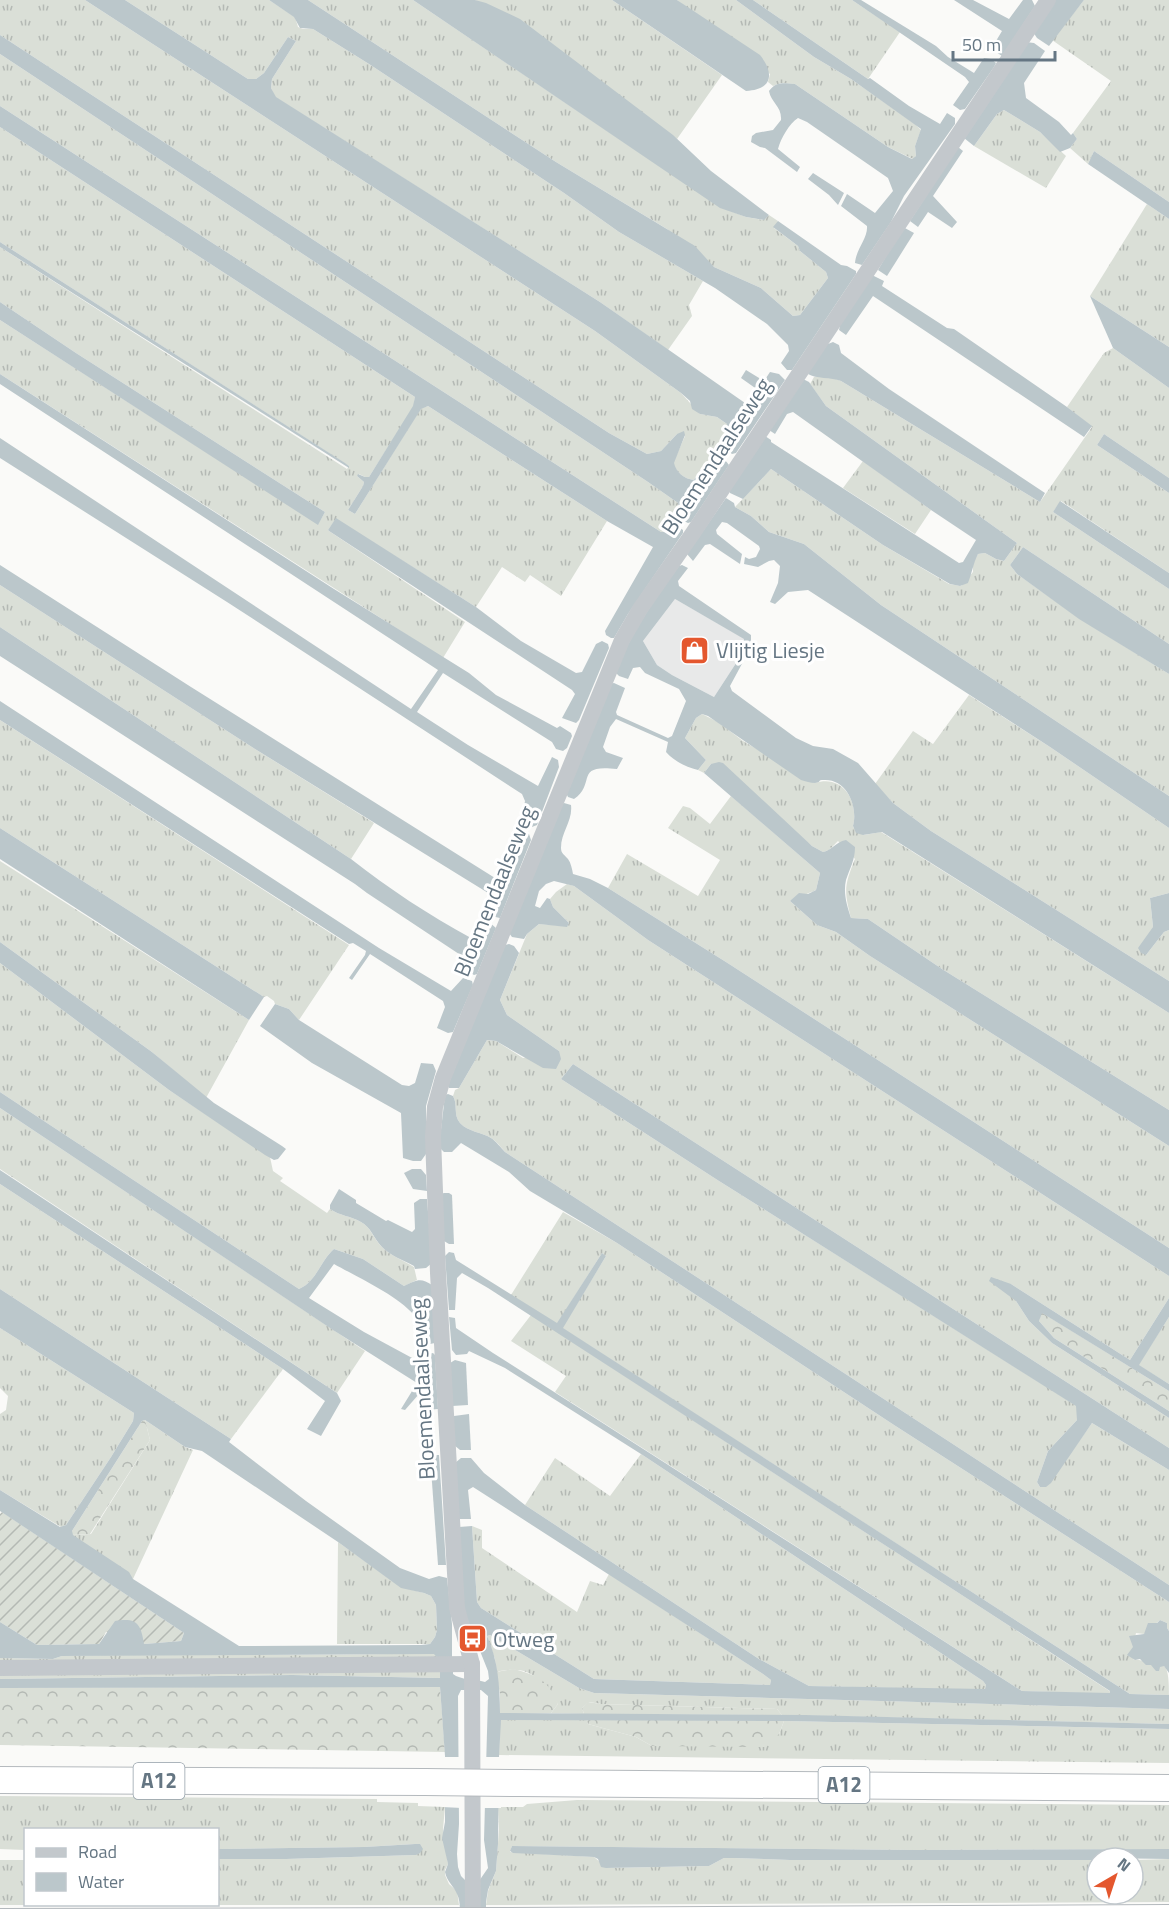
<svg xmlns="http://www.w3.org/2000/svg" width="1169" height="1930" font-family="'Titillium Web',sans-serif">
<style>
.built{fill:#e8e9e9}
.grass{fill:url(#grass-tufts)}
.forest{fill:url(#forest-crowns)}
.garden{fill:url(#garden-furrows)}
.water{fill:#bbc7cb;fill-rule:evenodd}
.pier{fill:#fafaf8}
.lines{fill:none;stroke-linecap:round;stroke-linejoin:round}
.highway-casing{stroke:#b4b9bd;stroke-width:28}
.minor{stroke:#c3c8cc;stroke-width:16}
.highway{stroke:#fff;stroke-width:26}
.highway-bridge-casing{stroke:#b4b9bd;stroke-width:28;stroke-linecap:butt}
.highway-bridge{stroke:#fff;stroke-width:26}
.labels{text-anchor:middle;stroke-width:6;stroke-linejoin:round;paint-order:stroke}
.shield{fill:#fff;stroke:#939fa8;stroke-width:1.5}
.shield-label{font-size:21px;font-weight:bold;fill:#657683}
.street-label{font-size:22px;fill:#657683;stroke:#fff}
.poi-label{font-size:22px;fill:#657683;stroke:#fff;text-anchor:start}
</style>
<defs>
<pattern id="grass-tufts" width="24" height="20" patternUnits="userSpaceOnUse" patternTransform="scale(1.5)"><rect width="24" height="20" fill="#dadfd7"/><path d="M3 7l-1-3M5 7V3M7 7l1-3M15 17l-1-3M17 17v-4M19 17l1-3" fill="none" stroke="#b4b9b4"/></pattern>
<pattern id="forest-crowns" width="20" height="18" patternUnits="userSpaceOnUse" patternTransform="scale(1.5)"><rect width="20" height="18" fill="#dadfd7"/><path d="M2 6a3 3 0 1 1 6 0M12 15a3 3 0 1 1 6 0" fill="none" stroke="#b4b9b4"/></pattern>
<pattern id="garden-furrows" width="10" height="10" patternUnits="userSpaceOnUse" patternTransform="scale(1.5)"><rect width="10" height="10" fill="#dadfd7"/><path d="M-1 1l2-2M0 10L10 0M9 11l2-2" fill="none" stroke="#b4b9b4"/></pattern>
</defs>
<rect width="100%" height="100%" fill="#fafaf8"/>
<polygon class="built" points="675,599 745,639 742,654 714,697 672,675 657,665 643,641"/>
<g class="grass">
<path d="M0,0H85L595,331L681,393L700,414L717,417L727,424L724,447L727,451L722,458C709,458 701,470 694,480C684,479 676,472 673,463L685,436L677,434L661,451L647,454L609,433L0,35Z"/>
<polygon points="125,0 269,0 295,17 298,27 303,29 313,29 369,64 564,193 619,232 703,281 689,305 692,316 668,350 600,302 275,97 271,88 272,79 296,41 288,37 264,73 256,79 248,79"/>
<polygon points="308,0 413,0 720,207 746,217 763,220 769,215 778,221 774,228 798,246 800,251 826,272 828,278 800,315 793,316 761,288 714,267 667,229 556,162"/>
<polygon points="475,0 612,0 722,75 677,139 640,111"/>
<polygon points="677,0 736,0 814,57 851,79 915,124 921,130 915,146 916,156 913,159 888,147 795,84 781,83 773,86 768,82 770,74"/>
<polygon points="753,0 852,0 900,32 868,79"/>
<polygon points="1084,0 1169,0 1169,202 1094,151 1088,164 1070,148 1077,139 1073,133 1111,81 1052,40"/>
<path d="M0,54L648,482L678,503L682,520C676,527 670,532 661,532L0,106Z"/>
<polygon points="1004,110 1040,132 1066,156 1046,188 974,146 997,114"/>
<polygon points="0,127 415,397 414,406 369,477 365,477 359,474 357,476 364,482 363,486 348,510 355,514 421,408 428,406 607,521 561,596 530,575 525,582 502,567 476,607 336,519 328,530 329,531 465,622 443,658 0,374 0,320 318,524 325,512 76,353 0,302 0,247 347,469 349,466 0,242"/>
<polygon points="1147,204 1169,219 1169,347 1090,296"/>
<polygon points="1113,348 1169,388 1169,478 1104,434 1097,445 1169,493 1169,573 1061,501 1053,512 1169,589 1169,644 1023,547 1010,565 1017,574 1079,618 1169,674 1169,796 881,605 804,544 769,532 751,516 735,507 771,469 883,545 949,584 961,586 973,572 973,563 978,554 985,553 996,559 1004,561 1017,543 826,406 810,384 814,377 831,377 841,381 1040,502 1092,427 1067,407 1104,353"/>
<polygon points="863,461 931,510 915,534 843,488"/>
<polygon points="0,585 255,749 374,823 351,859 0,627"/>
<polygon points="969,695 1050,747 1169,828 1169,893 1150,898 1153,927 1146,955 1164,932 1169,930 1169,981 931,831 893,803 875,784 913,731 933,744"/>
<path d="M702,714L718,722L743,741L815,783C843,774 859,801 853,827L864,835L881,832L1169,1013V1110L942,969L868,919L851,918C844,891 844,886 855,859L838,841L829,850L823,852L812,846L711,764L704,773L698,770L706,760L685,738L696,718Z"/>
<polygon points="0,720 349,945 299,1020 289,1009 275,1004 274,1001 267,996 264,997 0,828"/>
<polygon points="731,796 820,873 816,890 790,901 817,925 836,932 870,956 1169,1146 1169,1248 726,962 608,888 627,854 698,896 720,860 668,828 683,806 690,808 710,824"/>
<polygon points="0,861 249,1020 206,1098 152,1052 0,942"/>
<path d="M567,884L574,886L648,940L1169,1276V1298L1130,1360L1011,1284L1016,1301L1029,1321L1052,1343L1169,1418V1448L573,1064L561,1079L719,1181L1077,1406V1420L1048,1451L1037,1482L1040,1487L1072,1451L1092,1423L1169,1470V1585L505,1152C501,1147 496,1141 491,1138C482,1132 468,1132 460,1123C453,1115 458,1104 453,1096L455,1090L459,1088L487,1040L496,1041L523,1058L559,1051L507,1015L500,1000L527,934L539,924L567,926L569,923L553,907L550,899L556,892Z"/>
<path d="M0,963L169,1090L270,1157L273,1171L283,1178L280,1181L327,1213L330,1209C340,1216 351,1216 361,1222C371,1227 374,1240 382,1247C391,1256 403,1260 414,1267L417,1280L404,1286L363,1259L334,1249C320,1261 317,1281 299,1289L0,1092Z"/>
<polygon points="0,1108 365,1351 337,1393 0,1169"/>
<polygon points="0,1184 283,1369 231,1439 0,1289"/>
<path d="M563,1212L617,1243L894,1425L1169,1602V1631L1167,1628V1623L1160,1620L1144,1634L1136,1633L1133,1647V1659L1135,1660C1142,1659 1147,1664 1154,1665C1157,1666 1161,1665 1164,1666C1169,1669 1169,1687 1169,1695L1130,1694L562,1328L606,1256L602,1253L557,1324L511,1295Z"/>
<polygon points="531,1315 1111,1692 1110,1694 1022,1691 555,1392 566,1376 511,1341"/>
<polygon points="1169,1317 1169,1384 1138,1365"/>
<polygon points="0,1328 134,1413 133,1421 111,1457 66,1525 61,1527 0,1490 0,1414 6,1410 8,1396 0,1388"/>
<polygon points="145,1420 185,1447 193,1450 133,1579 72,1535 91,1534 150,1440"/>
<polygon points="641,1454 983,1681 986,1685 985,1690 809,1686 759,1659 525,1505 555,1458 610,1496"/>
<polygon points="472,1526 482,1530 482,1548 577,1612 590,1581 603,1585 609,1574 763,1674 771,1680 770,1685 594,1679 481,1608 477,1602"/>
<polygon points="338,1542 401,1587 424,1593 431,1596 436,1605 437,1630 435,1637 430,1644 337,1644"/>
<path d="M490,1635L579,1688L594,1693L1169,1709V1724L782,1715L777,1709L601,1704L589,1702L582,1708L584,1714L551,1713L558,1704C540,1678 530,1664 496,1672L495,1659L487,1636Z"/>
<path d="M147,1654C243,1656 339,1654 435,1654L440,1661L441,1678L292,1675L0,1679V1658L53,1659L62,1656Z"/>
<polygon points="504,1719 586,1719 588,1724 636,1737 652,1746 779,1734 784,1721 1169,1729 1169,1763 499,1755 500,1723 501,1720"/>
<polygon points="0,1796 377,1799 377,1802 418,1803 418,1806 445,1807 443,1829 448,1864 445,1870 445,1875 449,1884 457,1891 459,1905 0,1905 0,1860 25,1860 26,1904 218,1904 218,1859 286,1859 416,1855 415,1844 364,1847 218,1849 218,1830 26,1830 25,1850 0,1849"/>
<polygon points="577,1800 1169,1805 1169,1849 916,1850 512,1846 510,1852 594,1857 607,1868 709,1866 724,1858 734,1858 790,1860 1097,1860 1097,1894 1133,1894 1133,1860 1169,1859 1169,1902 486,1905 488,1891 496,1871 499,1829 498,1807 523,1807 527,1804"/>
</g>
<g class="forest">
<polygon points="1041,1312 1169,1391 1169,1411 1054,1338 1039,1321"/>
<polygon points="145,1420 150,1440 90,1534 72,1535 72,1531 142,1421"/>
<path d="M513,1669C538,1675 548,1680 558,1704L551,1713L500,1714V1694L496,1672Z"/>
<polygon points="437,1686 440,1687 445,1752 0,1745 0,1688"/>
<polygon points="588,1702 601,1704 777,1709 782,1715 584,1714 582,1708"/>
<polygon points="586,1719 784,1721 779,1734 765,1747 652,1746 636,1737 588,1724"/>
</g>
<polygon class="garden" points="2,1512 184,1633 181,1641 144,1644 106,1632 99,1644 37,1645 0,1622 0,1514"/>
<g class="water">
<polygon points="85,0 125,0 248,79 256,79 264,73 288,37 296,41 272,79 271,88 276,97 600,302 745,403 750,402 758,390 741,378 746,370 764,381 770,372 779,374 785,380 736,453 732,454 724,447 727,424 717,417 700,414 692,409 690,401 681,393 595,331"/>
<polygon points="269,0 308,0 556,162 695,246 714,267 761,288 793,316 800,315 828,278 826,272 800,251 798,246 773,227 778,221 841,265 847,266 856,271 856,274 792,370 787,370 781,363 789,351 788,345 767,324 715,288 619,232 564,193 369,64 313,29 300,28 294,17"/>
<polygon points="413,0 475,0 486,3 520,19 673,135 711,171 769,215 764,220 746,217 720,208"/>
<path d="M612,0H677L760,55C775,74 772,90 746,91Z"/>
<path d="M736,0H753L868,79L870,78L909,106L940,124L947,113L955,118V124L904,196L891,222L862,265L855,263C856,249 868,238 867,226L841,206L847,194L875,213L893,191L888,178L807,122L798,118C789,124 781,138 778,149L800,167L797,172L765,148L760,147L751,142L752,136L756,133L773,130L781,120C782,106 771,103 769,91C776,81 784,83 795,84L888,147L912,159L916,156L915,146L921,129L851,79L814,57Z"/>
<polygon points="852,0 861,0 936,46 948,57 974,73 984,58 991,59 996,63 994,67 965,109 960,110 953,105 969,82 965,77"/>
<polygon points="954,0 973,0 1009,19 1023,0 1032,0 1035,6 1002,56 996,52 993,46 1002,31"/>
<polygon points="1054,0 1084,0 1049,46 1037,38 1033,32"/>
<path d="M0,35L609,433L647,454L661,451L677,434L684,431L685,435L674,463C676,472 684,479 694,480C701,469 718,447 729,465L691,522L688,523L682,520L678,503L648,482L0,54Z"/>
<polygon points="1026,42 1034,43 1045,51 1024,83 1026,98 1059,122 1071,135 1073,133 1077,139 1070,148 1060,152 1040,132 1004,110 997,114 974,146 964,138"/>
<polygon points="0,106 661,532 667,532 677,526 683,530 683,533 628,614 614,638 611,638 606,635 605,631 653,547 607,521 428,406 421,409 355,514 348,510 363,486 364,482 357,476 358,474 365,477 369,477 413,406 415,397 0,127"/>
<polygon points="958,147 963,151 933,196 957,222 952,228 928,212 918,227 910,221"/>
<polygon points="1094,151 1169,202 1169,219 1088,164"/>
<polygon points="813,173 844,193 838,205 829,195 808,179"/>
<polygon points="903,227 914,233 887,276 878,270"/>
<polygon points="0,242 345,463 349,466 349,468 0,247"/>
<polygon points="872,275 884,281 882,286 947,328 954,329 1067,407 1092,426 1084,437 873,296 846,335 839,330 841,321"/>
<polygon points="1090,296 1169,347 1169,388 1113,348"/>
<polygon points="0,302 76,353 325,512 318,525 0,320"/>
<path d="M833,342L839,345L841,353L889,389L1045,493L1040,502L841,381C831,377 816,379 808,374L823,346Z"/>
<polygon points="0,374 334,589 469,673 496,695 557,728 560,726 571,733 572,736 567,748 563,751 556,749 552,742 443,673 417,712 468,745 538,786 552,757 558,760 559,767 537,825 532,827 526,825 522,817 525,801 522,794 227,602 0,458 0,438 411,709 438,670 0,384"/>
<path d="M801,380H805L809,382L826,406L1017,543L1004,561L996,559L985,553L978,554C973,564 972,573 968,583L960,586L950,584L883,545L771,469L743,499L730,493L729,490L765,436L771,440V442L959,563L963,562L976,540L931,510L793,412L787,414L775,434L769,430Z"/>
<polygon points="1104,434 1169,478 1169,493 1097,445"/>
<polygon points="726,498 734,503 735,507 751,516 769,532 804,544 881,605 1169,796 1169,828 1050,747 808,590 788,592 775,604 770,602 778,583 780,566 774,560 769,561 758,567 744,564 745,557 749,559 756,557 760,549 759,546 727,523 722,522 716,530 717,534 742,554 740,564 710,544 705,545 693,561 687,554"/>
<polygon points="1060,501 1169,573 1169,589 1053,512"/>
<polygon points="336,518 476,607 521,641 576,673 582,672 596,644 602,641 608,644 609,648 579,720 576,723 562,718 575,694 572,690 329,531 328,530"/>
<polygon points="1023,547 1169,644 1169,674 1079,619 1017,574 1010,565"/>
<polygon points="0,565 191,687 495,878 500,875 516,833 523,832 529,834 531,840 500,918 491,916 495,901 493,896 255,749 0,585"/>
<path d="M682,565L688,568L678,581L679,586L751,635V647L730,686L732,691L796,738L813,746L833,749L858,763L893,803L931,831L1169,981V1013L882,832L863,835L856,833L853,826C858,808 848,779 824,780C816,780 823,782 815,783C811,783 805,781 801,780L708,716L702,714L696,718L685,738L706,760L698,770C686,767 675,762 666,752L668,742L616,719L610,727L603,747L606,752L623,758L617,769C573,764 597,783 574,799L568,797L566,793L609,684L614,683L625,688L616,712L617,715L668,738L672,736L686,701L679,689L645,673L640,667L633,668L628,679L619,676L615,672C631,634 654,599 679,566ZM675,599L744,639L742,654L714,697L672,675L657,665L643,641Z"/>
<path d="M0,627L351,859C389,889 429,915 471,938L478,936L489,922L496,928L477,974L474,975L469,972L465,958L367,893L355,884L0,656Z"/>
<polygon points="0,701 379,948 451,991 463,978 472,981 473,985 453,1032 448,1033 437,1028 445,1007 443,1001 370,954 352,980 349,978 365,955 366,951 353,943 349,944 0,720"/>
<path d="M719,762L723,763L812,846L823,852C833,850 835,842 846,840L855,847C855,860 850,868 846,880C843,893 847,906 851,918L868,919L942,969L1169,1110V1146L870,956L836,932L817,925L790,901L799,893L808,894L816,890L820,873L704,773L711,764Z"/>
<path d="M564,803L571,805C573,821 561,832 561,848C561,854 565,855 568,859C571,863 572,869 573,874L590,879L608,888L726,962L1169,1248V1276L648,940L574,886L554,881L546,884L539,891L535,906L540,908L547,898L550,899L553,907L569,923L567,927L539,924L527,934L524,939L512,937L509,933L560,805Z"/>
<polygon points="0,828 264,997 249,1020 0,859"/>
<polygon points="1169,893 1169,930 1164,932 1146,955 1141,953 1138,948 1153,927 1150,898"/>
<polygon points="0,942 152,1052 214,1103 282,1146 286,1149 278,1159 274,1160 265,1155 169,1090 0,963"/>
<polygon points="509,944 514,946 519,953 500,1000 507,1015 559,1051 561,1059 556,1069 543,1068 496,1041 487,1040 459,1088 449,1088 448,1085 505,945"/>
<polygon points="275,1004 289,1009 299,1020 402,1085 409,1086 415,1083 421,1063 433,1064 436,1071 426,1106 426,1154 421,1161 413,1161 403,1158 401,1113 312,1063 260,1026"/>
<polygon points="573,1064 1169,1448 1169,1470 1092,1423 1051,1483 1046,1487 1040,1487 1037,1482 1048,1451 1077,1420 1076,1406 719,1181 561,1079"/>
<path d="M0,1092L299,1289C317,1281 320,1261 334,1249L363,1259L404,1286C416,1280 421,1277 432,1285L435,1343L425,1345C425,1334 421,1324 414,1315C397,1295 357,1277 334,1264L309,1298L364,1332L414,1359C421,1357 426,1354 433,1353L435,1355L438,1409L427,1410L426,1397L423,1393L419,1394L405,1410L401,1409L417,1383L333,1330L0,1108Z"/>
<path d="M448,1094L453,1096C458,1104 453,1115 460,1123C468,1132 482,1132 491,1138C496,1141 501,1148 505,1152L1169,1585V1602L894,1425L617,1243L530,1191L509,1172L461,1143L452,1152H444L439,1147L445,1095Z"/>
<polygon points="412,1169 421,1169 426,1175 427,1191 413,1189 404,1173"/>
<polygon points="0,1170 337,1393 341,1401 321,1436 307,1429 325,1401 283,1369 0,1184"/>
<path d="M339,1189L356,1200V1203L386,1221L388,1220L412,1232L415,1229L414,1203L420,1199H427L432,1263L426,1268L415,1269L414,1266C403,1260 391,1256 382,1247C374,1239 371,1227 361,1222C351,1216 340,1216 330,1209V1205Z"/>
<polygon points="444,1193 449,1193 452,1195 454,1244 449,1244 444,1241 441,1194"/>
<path d="M449,1252L454,1253L456,1260L557,1323L602,1253L606,1256L563,1328L1130,1694L1169,1695V1709L594,1693L579,1688L490,1635L487,1636C498,1659 500,1688 500,1713L806,1715L1169,1724V1729L784,1721L501,1720L499,1757L498,1844L496,1871L488,1890L486,1902V1930H479V1881L488,1868L484,1840L488,1696L481,1690H461L458,1696L459,1824L457,1854L458,1867L461,1876L466,1881V1930H459C459,1919 462,1904 457,1894C454,1886 447,1882 445,1872L448,1864L442,1838L445,1822V1756L440,1687L0,1688V1679L292,1675L440,1678V1669L453,1668V1674C460,1680 475,1679 485,1682L489,1679L488,1671L464,1611L459,1527L472,1526L477,1602L481,1608L594,1679L770,1685L771,1680L763,1674L473,1487L468,1490L471,1519H458L455,1463L461,1458H471L484,1473L525,1505L759,1659L809,1686L985,1689L986,1685L983,1681L641,1454L505,1368L469,1351L467,1354L456,1355L452,1350L449,1317L455,1318L456,1328L493,1353L1022,1691L1110,1693V1691L488,1288L462,1273L457,1278L455,1310H449L445,1256Z"/>
<polygon points="991,1277 1011,1284 1130,1360 1169,1298 1169,1317 1139,1365 1169,1384 1169,1391 1042,1313 1039,1321 1054,1338 1169,1411 1169,1418 1052,1343 1029,1321 1016,1301 989,1281"/>
<path d="M0,1289L231,1439L229,1442L306,1501L400,1568L429,1579L439,1576L447,1578L452,1624V1657L440,1661L434,1654L62,1656L53,1659L0,1658V1622L37,1645L99,1644L115,1621C137,1617 141,1624 144,1644L181,1641L184,1633L0,1511V1490L60,1527L66,1525L111,1457L133,1421L134,1413L0,1328ZM145,1420L185,1447L202,1451L338,1542L401,1588L424,1593L431,1596L436,1605L437,1630L435,1637L430,1644L421,1645L239,1646L133,1579L129,1572L73,1535L72,1531L142,1421Z"/>
<polygon points="455,1360 466,1363 468,1405 452,1406 450,1363"/>
<polygon points="469,1414 471,1450 460,1450 454,1445 454,1416"/>
<polygon points="430,1455 439,1455 446,1565 438,1565"/>
<polygon points="1160,1620 1167,1623 1167,1628 1169,1631 1169,1673 1164,1666 1160,1667 1159,1671 1156,1671 1151,1665 1146,1665 1140,1659 1135,1660 1127,1655 1133,1647 1129,1636 1144,1634 1148,1623 1157,1623"/>
<polygon points="415,1844 420,1844 423,1849 420,1853 416,1855 286,1859 218,1859 218,1849 364,1847"/>
<polygon points="512,1846 916,1850 1169,1849 1169,1859 1097,1858 1097,1860 790,1860 734,1858 724,1858 709,1866 606,1868 601,1867 598,1859 594,1857 513,1853 510,1851"/>
</g>
<g class="pier">
<polygon points="442,1757 462,1757 462,1808 442,1807"/>
<polygon points="483,1757 502,1757 501,1808 483,1808"/>
</g>
<g class="lines">
<defs>
<g id="highway">
<polyline points="0,1780 425,1782"/>
<polyline points="519,1783 1169,1788"/>
<polyline points="489,1921 1169,1918"/>
<polyline points="0,1922 456,1921"/>
</g>
</defs>
<use href="#highway" class="highway-casing"/>
<g class="minor">
<polyline points="0,1668 472,1664"/>
<polyline points="473,1930 472,1664 457,1608 438,1273 433,1137 435,1107 443,1078 622,640 640,609 693,533 1048,0"/>
</g>
<use href="#highway" class="highway"/>
<defs>
<g id="highway-bridge">
<polyline points="425,1782 519,1783"/>
<polyline points="456,1921 489,1921"/>
</g>
</defs>
<use href="#highway-bridge" class="highway-bridge-casing"/>
<use href="#highway-bridge" class="highway-bridge"/>
</g>
<defs>
<symbol id="shop-square" viewBox="-11 -11 22 22"><rect x="-9" y="-9" width="18" height="18" rx="4" fill="#e4572e" stroke="#fff"/><path d="M-5-2.5h2.3a2.7 3.5 0 0 1 5.4 0H5L5.5 6h-11ZM-1.5-2.5h3a1.5 2.3 0 0 0-3 0Z" fill="#fff"/></symbol>
<symbol id="bus-square" viewBox="-11 -11 22 22"><rect x="-9" y="-9" width="18" height="18" rx="4" fill="#e4572e" stroke="#fff"/><path d="M-5-6H5V4H4V6H2V4H-2V6H-4V4H-5ZM-3.5-4V0h7V-4ZM-3.5 1.2v1.5H-2V1.2ZM2 1.2v1.5H3.5V1.2Z" fill="#fff"/></symbol>
</defs>
<g fill-rule="evenodd">
<use href="#shop-square" x="678" y="634" width="33" height="33"/>
<use href="#bus-square" x="456" y="1622" width="33" height="33"/>
</g>
<g class="labels">
<g class="shield">
<rect x="133.5" y="1763" width="51" height="36" rx="4.5"/>
<rect x="818.5" y="1767" width="51" height="36" rx="4.5"/>
</g>
<g class="shield-label">
<text x="159" y="1788">A12</text>
<text x="844" y="1792">A12</text>
</g>
<g class="street-label">
<text transform="translate(716 456) rotate(-57)" y="8">Bloemendaalseweg</text>
<text transform="translate(494 891) rotate(-68)" y="8">Bloemendaalseweg</text>
<text transform="translate(422 1389) rotate(-93)" y="8">Bloemendaalseweg</text>
</g>
<g class="poi-label">
<text x="716" y="658">Vlijtig Liesje</text>
<text x="493" y="1647">Otweg</text>
</g>
</g>
<rect x="24" y="1828" width="195" height="78" fill="#ffffff" stroke="#c1c8cd" stroke-width="1.5"/>
<rect x="36" y="1848" width="30" height="9" fill="#c3c8cc" stroke="#c1c8cd" stroke-width="1.5"/>
<text x="78" y="1858" font-size="18" fill="#657683">Road</text>
<rect x="36" y="1873" width="30" height="18" fill="#bbc7cb" stroke="#c1c8cd" stroke-width="1.5"/>
<text x="78" y="1888" font-size="18" fill="#657683">Water</text>
<g transform="translate(1115 1876) rotate(39)"><circle r="28" fill="#ffffff" stroke="#c1c8cd" stroke-width="1.5"/>
<path d="M0-4.5L10 22L0 15L-10 22Z" fill="#e4572e"/>
<text y="-9" font-size="16" font-weight="bold" text-anchor="middle" fill="#657683">N</text>
</g>
<path d="M953 51v9h102v-9" fill="none" stroke="#657683" stroke-width="3"/>
<text x="962" y="51" font-size="18" fill="#657683" stroke="#ffffff" stroke-width="4.5" paint-order="stroke">50 m</text>
</svg>
